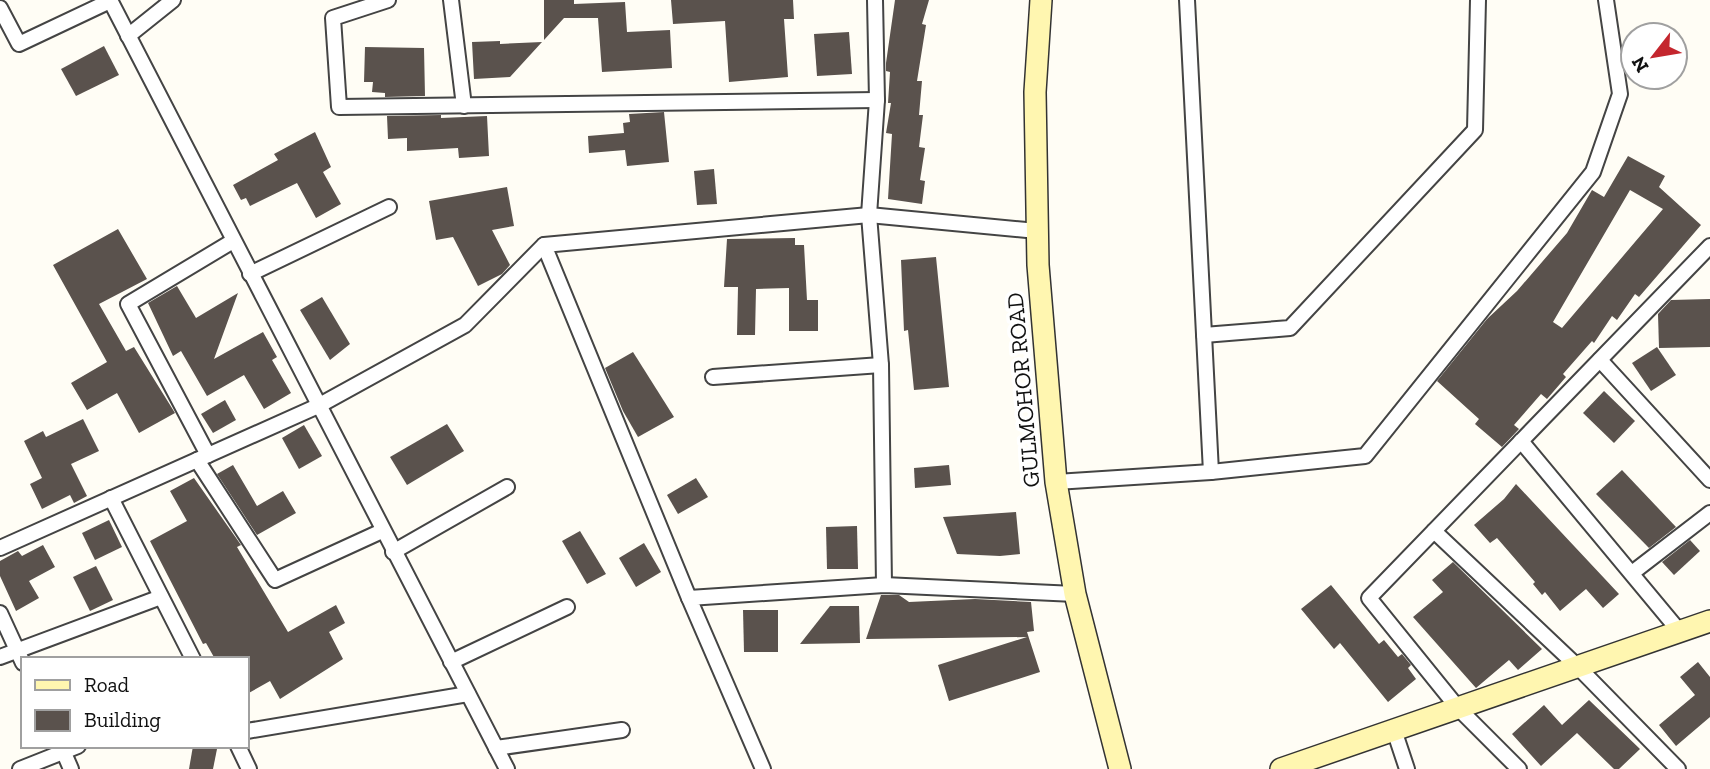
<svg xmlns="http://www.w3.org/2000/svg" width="1710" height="769" font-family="'Zilla Slab',serif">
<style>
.building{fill:#5a524d;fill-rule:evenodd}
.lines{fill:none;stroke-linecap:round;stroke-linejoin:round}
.street-casing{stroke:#444;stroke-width:18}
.secondary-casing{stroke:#333;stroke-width:24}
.street{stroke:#fff;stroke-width:14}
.secondary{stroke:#fff6b0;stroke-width:21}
.labels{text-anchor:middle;stroke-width:7;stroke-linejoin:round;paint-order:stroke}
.street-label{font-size:23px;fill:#111;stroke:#fff}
</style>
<rect width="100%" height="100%" fill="#fffdf5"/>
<g class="building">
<polygon points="544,0 574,0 574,4 625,2 627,32 670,30 672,68 602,72 598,18 564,18 544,40"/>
<polygon points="671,0 793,0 794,19 784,19 788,77 729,82 725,21 673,24"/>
<polygon points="895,0 929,0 922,24 926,25 917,81 922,81 919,115 923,115 919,147 925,148 920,180 925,181 922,204 888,199 892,134 886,133 891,103 888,103 890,72 886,71 886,63"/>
<polygon points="849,32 852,74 817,76 814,34"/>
<polygon points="500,41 500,44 542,42 510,77 474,79 472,42"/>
<polygon points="104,46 119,75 76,96 61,69"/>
<polygon points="365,47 424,48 425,96 385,97 385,93 372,92 373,82 364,82"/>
<polygon points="664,112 669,162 627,166 625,150 589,153 588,136 624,133 623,123 630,122 629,114"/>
<polygon points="441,115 441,118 487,116 489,156 459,158 458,148 407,151 407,138 388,139 387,116"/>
<polygon points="315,132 331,167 323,172 341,204 316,218 297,183 250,206 246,198 241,200 233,185 278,160 274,154"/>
<path d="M1628,156L1665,176L1659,187L1701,225L1639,297L1635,294L1617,320L1612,316L1594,343L1592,341L1563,374L1566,377L1547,399L1541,394L1514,425L1519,429L1502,447L1475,424L1479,419L1437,381L1487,319L1517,291L1567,233L1592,190L1604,197ZM1630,190L1663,209L1562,328L1553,322Z"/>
<polygon points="714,169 717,204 697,205 694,171"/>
<polygon points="507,187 514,226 492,230 510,265 502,274 478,286 453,237 436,240 429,201"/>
<polygon points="118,229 147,279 99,304 126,351 134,347 175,413 139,433 117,393 87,410 71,383 107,362 53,265"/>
<polygon points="795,238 795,245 804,245 807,300 818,300 818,331 789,331 789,288 756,289 755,335 737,335 738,287 724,287 727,239"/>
<polygon points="936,257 949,387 914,390 908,330 904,331 901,260"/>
<polygon points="177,286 196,318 238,293 214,359 263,332 277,357 272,360 291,393 264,409 244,375 207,396 181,351 173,356 148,303"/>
<polygon points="322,297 350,344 330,360 300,310"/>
<polygon points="1710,299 1710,347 1659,348 1658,314 1671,300"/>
<polygon points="1657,347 1676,375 1651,391 1632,363"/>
<polygon points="633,352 674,417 638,437 623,411 605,368"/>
<polygon points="1604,391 1635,421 1614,443 1583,413"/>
<polygon points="225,400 236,420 213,433 201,414"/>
<polygon points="83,419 99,451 71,464 87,496 74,503 70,495 42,509 30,484 42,478 24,441 43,431 46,437"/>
<polygon points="447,424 464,451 407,485 390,457"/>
<polygon points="304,425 322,456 299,469 282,438"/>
<polygon points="233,465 257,506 283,491 296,513 257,535 217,474"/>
<polygon points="949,465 951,485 915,488 914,468"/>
<polygon points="1622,470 1676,527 1649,548 1596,494"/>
<polygon points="194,478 241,545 237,547 288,632 336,605 345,623 329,632 343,659 280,699 270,681 247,694 247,659 215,659 206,643 203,644 150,541 187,521 170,491"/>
<polygon points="696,478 708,497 678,514 667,495"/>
<polygon points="1516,484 1619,594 1603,608 1586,589 1560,611 1545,592 1542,595 1533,584 1535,582 1497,538 1490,543 1474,525 1504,499"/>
<polygon points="1016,512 1020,554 1000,556 957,554 943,517"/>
<polygon points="109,520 122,547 95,560 82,533"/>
<polygon points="857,526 858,569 827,569 826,527"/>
<polygon points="580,531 606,574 587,584 562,541"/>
<polygon points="1690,540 1700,551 1674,575 1662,562"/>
<polygon points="644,543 661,572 636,587 619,558"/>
<polygon points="43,545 55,567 29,581 39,598 16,611 0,576 0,561 18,551 22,556"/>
<polygon points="1453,562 1542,649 1518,670 1509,660 1476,688 1413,617 1443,592 1432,580"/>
<polygon points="96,566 113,600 90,611 73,577"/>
<polygon points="1331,585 1379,644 1384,640 1398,657 1402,654 1411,665 1408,668 1416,679 1388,702 1340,643 1334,649 1301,609"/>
<polygon points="881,595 899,595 909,602 975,599 1031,602 1034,631 1027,632 1040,672 949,701 938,665 1027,637 866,639"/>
<polygon points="830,606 859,606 860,643 800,644"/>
<polygon points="743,610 778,610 778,652 744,652"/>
<polygon points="1698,662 1710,677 1710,717 1676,746 1659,725 1695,695 1680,677"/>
<polygon points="1589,700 1640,749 1619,769 1614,769 1577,733 1541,766 1512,734 1544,705 1562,725"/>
<polygon points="193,746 217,749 213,769 189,769"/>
</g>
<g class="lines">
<defs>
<g id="street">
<polyline points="110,0 507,769"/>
<polyline points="388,0 333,18 339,107 877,100"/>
<polyline points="451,0 464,106"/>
<polyline points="875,0 877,100 869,215 881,365 884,585"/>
<polyline points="1187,0 1211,472"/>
<polyline points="0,8 19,44 110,1"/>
<polyline points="128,36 173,0"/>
<polyline points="250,274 389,207"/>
<polyline points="1204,335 1290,328 1475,130 1478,0"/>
<polyline points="1600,360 1710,480"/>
<polyline points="713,377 881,365"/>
<polyline points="1521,441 1680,632"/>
<polyline points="208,455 128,304 233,241"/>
<polyline points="197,460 275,580 382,531"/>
<polyline points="1056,482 1211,472 1365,456 1593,172 1620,94 1606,0"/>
<polyline points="111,498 193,659"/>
<polyline points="1434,531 1578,667 1678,769"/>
<polyline points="0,548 318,406 465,325 544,245"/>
<polyline points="393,552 507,487"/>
<polyline points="1632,573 1710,513"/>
<polyline points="689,598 544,245 869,215 1037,231"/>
<polyline points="0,613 23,663"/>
<polyline points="0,657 161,597"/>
<polyline points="451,662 567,607"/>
<polyline points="1394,730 1407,769"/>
<polyline points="247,731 468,694"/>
<polyline points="61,746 71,769"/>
<polyline points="238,746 249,769"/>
<polyline points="496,748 622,730"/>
<polyline points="20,769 78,746"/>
<polyline points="763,769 689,598 884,585 1075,594"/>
<polyline points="1519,769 1458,708 1369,598 1710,246"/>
</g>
<g id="secondary">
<polyline points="1041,0 1035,92 1038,265 1056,482 1075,594 1120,769"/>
<polyline points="1281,769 1710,621"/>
</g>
</defs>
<use href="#street" class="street-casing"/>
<use href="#secondary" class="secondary-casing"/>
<use href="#street" class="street"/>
<use href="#secondary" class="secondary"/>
</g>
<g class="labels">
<g class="street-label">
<text transform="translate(1023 390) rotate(-95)" y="8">GULMOHOR ROAD</text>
</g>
</g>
<rect x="21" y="657" width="228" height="91" fill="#ffffff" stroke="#a0a0a0" stroke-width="2"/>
<rect x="35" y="680" width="35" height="10" fill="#fff6b0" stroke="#a0a0a0" stroke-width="2"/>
<text x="84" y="692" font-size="21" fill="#111111">Road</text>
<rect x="35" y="710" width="35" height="21" fill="#5a524d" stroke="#a0a0a0" stroke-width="2"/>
<text x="84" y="727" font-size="21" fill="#111111">Building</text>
<g transform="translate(1654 56) rotate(239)"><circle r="33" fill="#ffffff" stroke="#a0a0a0" stroke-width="2"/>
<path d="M0-5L12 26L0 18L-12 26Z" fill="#c4262e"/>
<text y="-10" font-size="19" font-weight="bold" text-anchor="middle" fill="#111111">N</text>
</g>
</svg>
